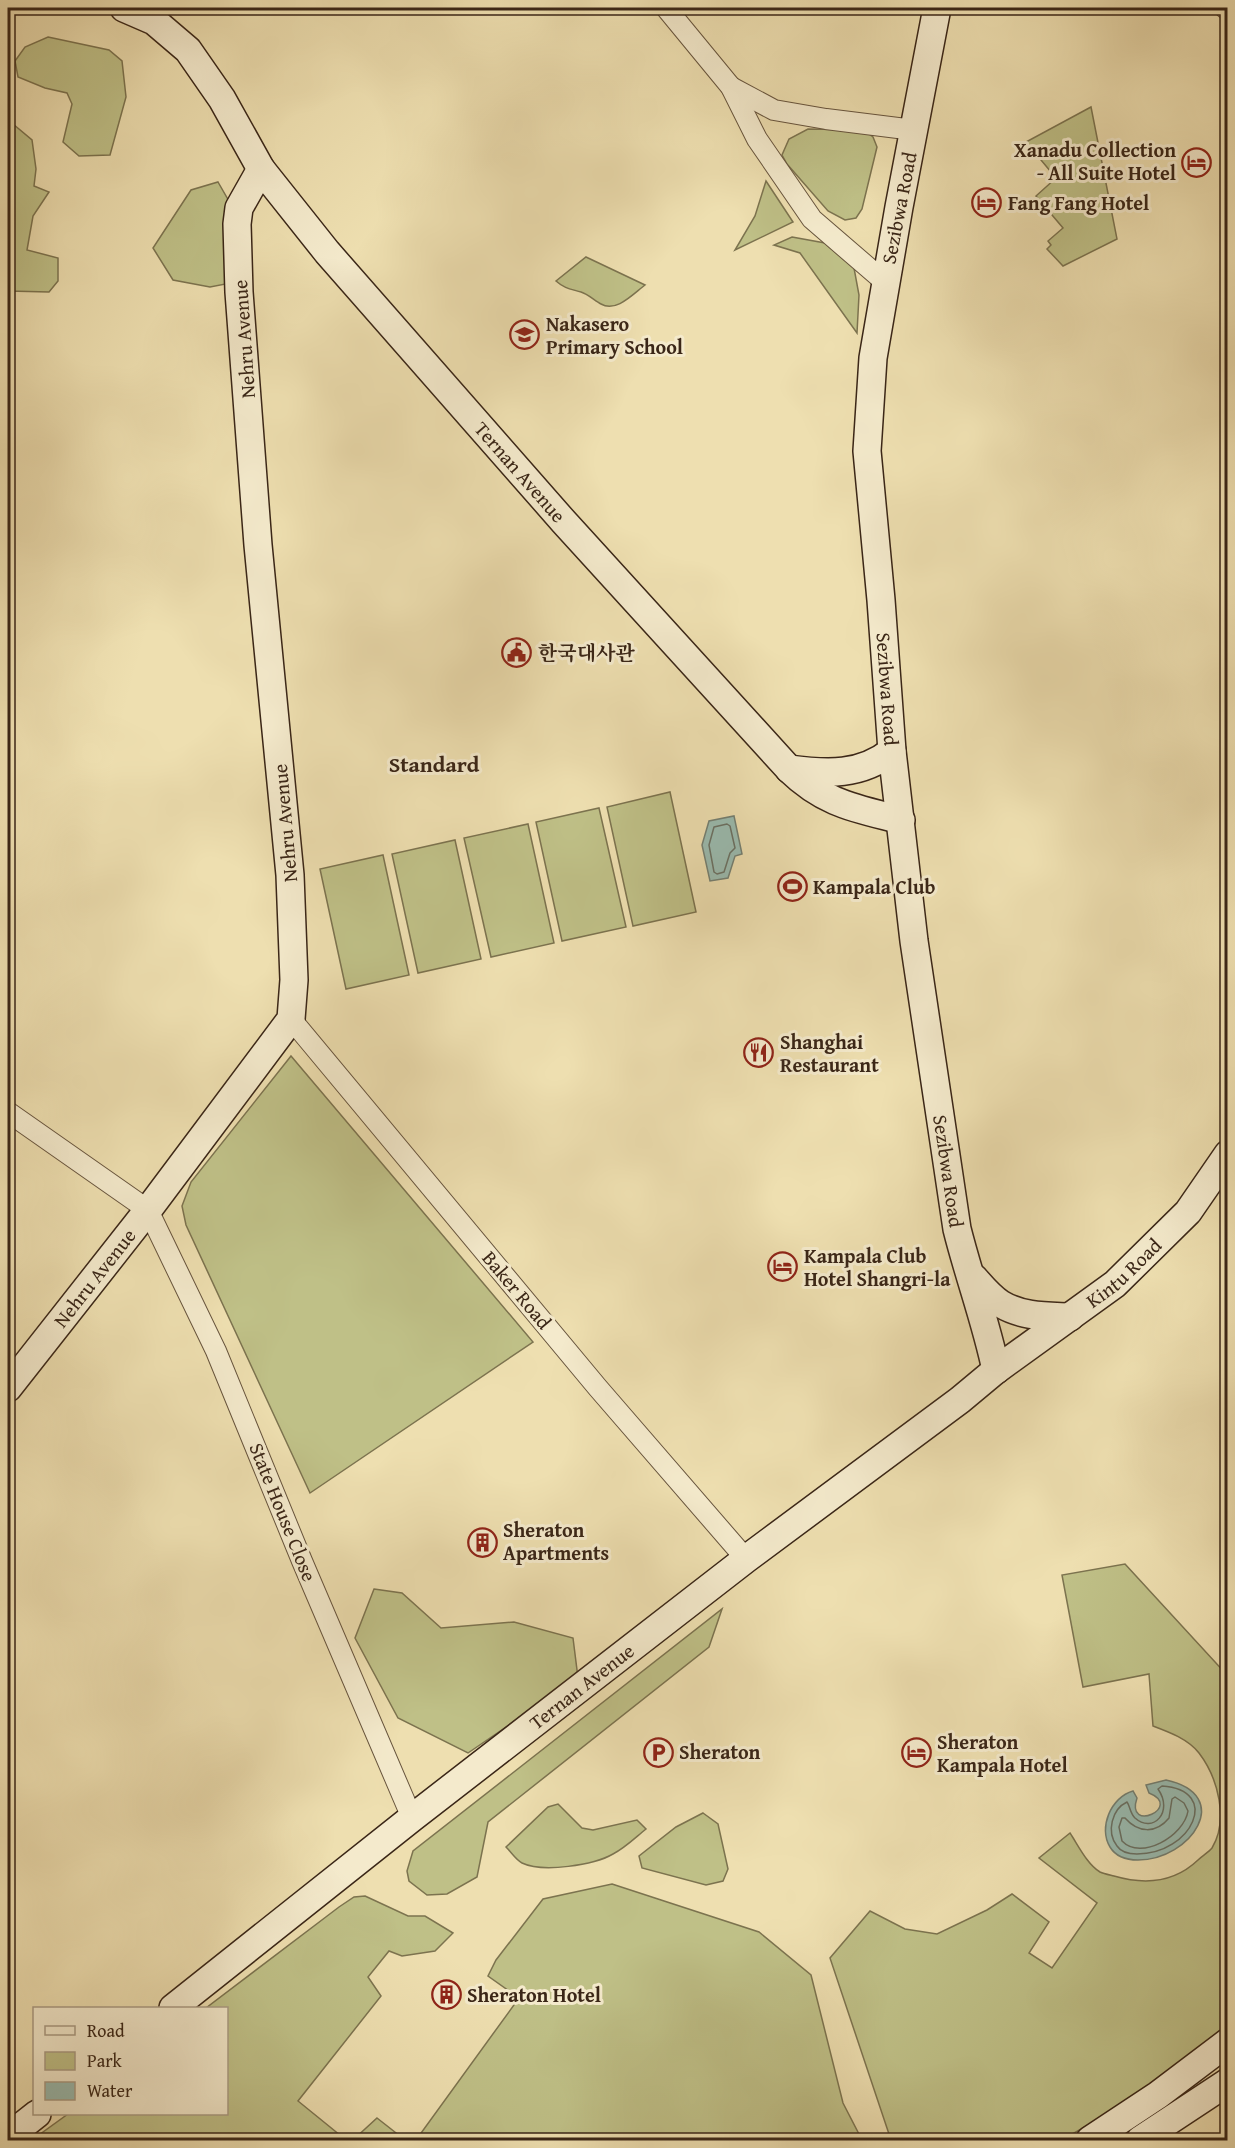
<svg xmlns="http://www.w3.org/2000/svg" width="1235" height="2148" font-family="'Gentium Book Plus','Noto Serif KR',serif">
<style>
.green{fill:#bfc087;stroke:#7c734f;stroke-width:1.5}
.water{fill:#9abcb1;stroke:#748073;stroke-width:1.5}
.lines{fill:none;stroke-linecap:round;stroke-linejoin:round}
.shore{stroke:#6a7164;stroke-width:1.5}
.street-casing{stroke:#67543d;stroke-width:22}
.secondary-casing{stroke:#3a2617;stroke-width:30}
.street{stroke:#f4eacc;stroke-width:20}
.secondary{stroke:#f4eacc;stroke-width:27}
.labels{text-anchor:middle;stroke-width:6;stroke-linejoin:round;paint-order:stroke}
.poi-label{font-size:20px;font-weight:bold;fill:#3a2617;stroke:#f4eacc;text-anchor:start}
.street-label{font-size:20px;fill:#3a2617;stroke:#f4eacc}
.quarter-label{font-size:22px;font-weight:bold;fill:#3a2617;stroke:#f4eacc}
</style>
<rect width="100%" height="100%" fill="#eedfb0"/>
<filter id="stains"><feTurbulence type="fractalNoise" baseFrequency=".00333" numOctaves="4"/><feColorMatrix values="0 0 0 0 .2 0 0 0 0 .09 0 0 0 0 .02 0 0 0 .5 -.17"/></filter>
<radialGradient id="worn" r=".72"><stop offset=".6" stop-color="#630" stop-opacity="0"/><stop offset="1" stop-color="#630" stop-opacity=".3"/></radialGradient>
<g class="green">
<polygon points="48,37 109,50 122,61 126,97 110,155 79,156 63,142 72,104 67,93 45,88 18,77 15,61 25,47"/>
<polygon points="1091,107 1117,239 1063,266 1047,249 1051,245 1048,241 1063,228 1036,196 1056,178 1026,142"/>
<polygon points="13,124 32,140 36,169 34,186 49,192 33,216 27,250 58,258 58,281 49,292 8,291 8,193 10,189 8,185 8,128"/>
<polygon points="808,129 864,130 873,137 877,147 862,209 856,218 845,220 828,211 787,164 782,155 789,139"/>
<polygon points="766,181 793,222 735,250 755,216"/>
<polygon points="218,182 230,203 231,283 210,287 173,280 153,248 191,190"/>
<polygon points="792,237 825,243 854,268 859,295 857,333 800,253 774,245"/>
<path d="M586,257L645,285C633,294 616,313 601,304C595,301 588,294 581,292C571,289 565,289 556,281Z"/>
<polygon points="670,792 696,912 633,926 607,807"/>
<polygon points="599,808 626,927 562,941 536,822"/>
<polygon points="528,824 554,943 491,957 464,838"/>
<polygon points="455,840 481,959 418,973 392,854"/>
<polygon points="383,855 409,975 346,989 320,869"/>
<polygon points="291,1056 533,1342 310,1493 186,1225 182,1206 191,1182"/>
<path d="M1125,1564L1227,1675V2031L1151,2089L1062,2140H891L830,1958L870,1911L905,1929L937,1934L987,1910L1012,1894L1049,1922L1029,1953L1052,1968L1097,1903L1039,1858L1070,1833C1078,1845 1087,1864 1100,1872C1104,1874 1110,1875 1114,1876C1145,1885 1174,1883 1198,1860C1202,1856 1209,1852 1212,1848C1229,1820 1218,1778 1199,1753C1188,1739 1169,1732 1153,1726L1149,1674L1083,1687L1062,1575Z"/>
<polygon points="374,1589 402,1593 441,1628 514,1622 573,1638 578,1678 468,1753 398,1718 355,1638"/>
<polygon points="722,1609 709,1647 488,1822 477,1877 447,1894 427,1895 409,1881 407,1871 413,1851"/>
<path d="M558,1804L582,1828L593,1830L637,1820L646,1829C636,1837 625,1848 613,1854C594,1865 543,1873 522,1863C516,1860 511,1852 506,1847L548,1807Z"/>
<polygon points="703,1813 718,1824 728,1869 723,1881 706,1885 642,1868 639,1856 676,1827"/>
<polygon points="612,1884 759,1932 811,1975 843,2103 862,2140 416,2140 519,1998 488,1976 496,1960 543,1899"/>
<polygon points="365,1896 408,1916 425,1916 453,1933 435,1951 402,1956 389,1951 368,1977 381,1996 298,2101 346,2140 32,2140 68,2114 226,2114 226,2008 206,2008 339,1907 354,1897"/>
<polygon points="377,2118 405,2140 353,2140"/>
</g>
<g class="water">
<polygon points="734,816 742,854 735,856 728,878 710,881 702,845 709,821"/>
<path d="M1166,1780C1235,1795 1191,1860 1138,1860C1127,1860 1116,1857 1110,1847C1098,1828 1111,1797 1133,1791L1137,1798C1125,1834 1184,1807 1149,1793L1146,1785Z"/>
</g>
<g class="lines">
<g class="shore">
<polygon points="727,824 730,826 735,848 730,853 724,872 717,874 714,872 709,845 714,827"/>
<path d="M1162,1786C1222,1790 1192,1854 1137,1854C1130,1854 1121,1852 1117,1846C1106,1832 1112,1809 1127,1802C1130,1806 1130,1813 1135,1818C1153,1834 1174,1812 1158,1789Z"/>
<path d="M1175,1797L1184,1803L1188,1811C1184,1836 1141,1861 1122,1841L1119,1827L1122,1818H1125C1138,1833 1156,1834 1169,1818L1172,1799Z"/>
</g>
<defs>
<g id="street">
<polyline points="666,8 731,87 757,139 812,219 885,282"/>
<polyline points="1225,8 1228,10"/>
<polyline points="731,87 774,110 826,119 914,130"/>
<polyline points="291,1019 598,1388 746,1559"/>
<polyline points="8,1112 148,1210 216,1351 302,1561 412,1818"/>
</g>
<g id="secondary">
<path id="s1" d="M124,8L154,21L188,50L222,99L261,169L327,252L564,522L789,769C825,804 855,808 901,820"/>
<path id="s2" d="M937,8L899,207L873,358L867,451L881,600L892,751L914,941L957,1229C969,1277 986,1322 996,1370"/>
<path d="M789,769C827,774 861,776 892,751"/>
<path d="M974,1278C982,1287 991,1298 1001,1304C1023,1317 1046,1316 1070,1317"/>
<path id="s3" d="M8,1388L148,1210L291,1019L294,980L290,875L258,545L239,292L237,224L239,208L261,169"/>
<path id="s4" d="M173,2008L412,1818L746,1559L960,1400L996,1370L1115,1284L1188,1212L1228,1154"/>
<polyline points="8,2137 37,2114"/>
<polyline points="1090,2140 1158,2095 1228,2042"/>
<polyline points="1140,2140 1228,2082"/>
</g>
</defs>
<use href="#street" class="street-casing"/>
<use href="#secondary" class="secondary-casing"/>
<use href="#street" class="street"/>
<use href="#secondary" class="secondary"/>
</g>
<defs>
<symbol id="hotel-ring" viewBox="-11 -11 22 22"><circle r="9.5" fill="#f4eacc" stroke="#8f2418" stroke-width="1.5"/><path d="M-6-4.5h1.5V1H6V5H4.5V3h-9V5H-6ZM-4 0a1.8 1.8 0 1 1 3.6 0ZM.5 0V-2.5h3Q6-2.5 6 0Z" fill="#8f2418"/></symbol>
<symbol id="school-ring" viewBox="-11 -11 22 22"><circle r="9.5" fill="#f4eacc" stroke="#8f2418" stroke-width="1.5"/><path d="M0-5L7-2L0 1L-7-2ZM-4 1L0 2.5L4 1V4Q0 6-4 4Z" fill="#8f2418"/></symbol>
<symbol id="civic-ring" viewBox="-11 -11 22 22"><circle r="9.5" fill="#f4eacc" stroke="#8f2418" stroke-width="1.5"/><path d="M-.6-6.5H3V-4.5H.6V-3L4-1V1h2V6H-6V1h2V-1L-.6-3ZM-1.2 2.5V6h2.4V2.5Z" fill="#8f2418"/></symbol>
<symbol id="stadium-ring" viewBox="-11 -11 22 22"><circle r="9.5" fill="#f4eacc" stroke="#8f2418" stroke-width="1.5"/><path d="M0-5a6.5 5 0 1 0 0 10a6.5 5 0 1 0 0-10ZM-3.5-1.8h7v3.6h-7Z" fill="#8f2418"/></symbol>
<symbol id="restaurant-ring" viewBox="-11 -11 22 22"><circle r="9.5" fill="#f4eacc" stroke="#8f2418" stroke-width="1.5"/><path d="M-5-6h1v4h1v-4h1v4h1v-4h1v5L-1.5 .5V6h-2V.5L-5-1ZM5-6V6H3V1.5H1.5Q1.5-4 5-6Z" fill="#8f2418"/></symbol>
<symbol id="building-ring" viewBox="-11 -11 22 22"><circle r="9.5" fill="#f4eacc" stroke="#8f2418" stroke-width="1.5"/><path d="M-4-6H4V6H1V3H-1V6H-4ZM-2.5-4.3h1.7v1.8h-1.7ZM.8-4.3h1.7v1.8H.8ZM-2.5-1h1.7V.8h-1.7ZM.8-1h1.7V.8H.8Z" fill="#8f2418"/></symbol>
<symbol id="parking-ring" viewBox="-11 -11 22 22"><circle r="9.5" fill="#f4eacc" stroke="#8f2418" stroke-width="1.5"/><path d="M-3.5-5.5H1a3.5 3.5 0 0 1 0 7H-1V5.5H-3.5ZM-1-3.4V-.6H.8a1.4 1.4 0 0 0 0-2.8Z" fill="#8f2418"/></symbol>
</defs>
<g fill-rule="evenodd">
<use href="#hotel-ring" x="1180" y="146" width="33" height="33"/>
<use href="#hotel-ring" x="970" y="186" width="33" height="33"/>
<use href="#school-ring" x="508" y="318" width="33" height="33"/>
<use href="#civic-ring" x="500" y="636" width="33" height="33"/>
<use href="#stadium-ring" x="776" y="870" width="33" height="33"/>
<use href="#restaurant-ring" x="742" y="1036" width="33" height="33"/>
<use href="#hotel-ring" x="766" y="1250" width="33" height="33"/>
<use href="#building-ring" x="466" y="1526" width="33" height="33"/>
<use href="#parking-ring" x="642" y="1736" width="33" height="33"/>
<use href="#hotel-ring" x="900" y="1736" width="33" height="33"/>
<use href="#building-ring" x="430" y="1978" width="33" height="33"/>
</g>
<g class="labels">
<g class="poi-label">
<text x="1176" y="157" text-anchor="end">Xanadu Collection<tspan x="1176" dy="23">- All Suite Hotel</tspan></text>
<text x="1008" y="210">Fang Fang Hotel</text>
<text x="546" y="331">Nakasero<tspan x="546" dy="23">Primary School</tspan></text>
<text x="538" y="660">한국대사관</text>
<text x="813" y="894">Kampala Club</text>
<text x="780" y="1049">Shanghai<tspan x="780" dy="23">Restaurant</tspan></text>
<text x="804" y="1263">Kampala Club<tspan x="804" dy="23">Hotel Shangri-la</tspan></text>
<text x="503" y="1537">Sheraton<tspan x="503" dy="23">Apartments</tspan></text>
<text x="937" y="1749">Sheraton<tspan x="937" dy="23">Kampala Hotel</tspan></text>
<text x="679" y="1759">Sheraton</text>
<text x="467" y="2002">Sheraton Hotel</text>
</g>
<g class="street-label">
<text transform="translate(899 208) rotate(-79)" y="7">Sezibwa Road</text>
<text transform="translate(244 339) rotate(-94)" y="7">Nehru Avenue</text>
<text dy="7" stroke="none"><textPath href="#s1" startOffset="616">Ternan Avenue</textPath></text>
<text dy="7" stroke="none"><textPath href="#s2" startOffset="688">Sezibwa Road</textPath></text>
<text transform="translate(285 823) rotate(-95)" y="7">Nehru Avenue</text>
<text dy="7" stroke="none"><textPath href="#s2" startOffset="1174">Sezibwa Road</textPath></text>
<text dy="7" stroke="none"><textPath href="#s4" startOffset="1202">Kintu Road</textPath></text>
<text dy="7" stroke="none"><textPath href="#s3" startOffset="140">Nehru Avenue</textPath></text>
<text transform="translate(517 1290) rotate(50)" y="7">Baker Road</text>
<text transform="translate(283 1512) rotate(68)" y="7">State House Close</text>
<text dy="7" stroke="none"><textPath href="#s4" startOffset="520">Ternan Avenue</textPath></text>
</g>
<g class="quarter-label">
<text x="434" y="772">Standard</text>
</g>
</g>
<rect width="1235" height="2148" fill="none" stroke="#eedfb0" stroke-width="30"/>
<rect x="9" y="9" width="1217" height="2130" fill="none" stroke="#3a2617" stroke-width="3"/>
<rect x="15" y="15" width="1205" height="2118" fill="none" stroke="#3a2617" stroke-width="1.5"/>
<rect x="33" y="2007" width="195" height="108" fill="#f4eacc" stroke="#aa9c84" stroke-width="1.5"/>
<rect x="45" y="2026" width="30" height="9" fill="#f4eacc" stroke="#aa9c84" stroke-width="1.5"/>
<text x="87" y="2037" font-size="18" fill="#3a2617">Road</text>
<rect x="45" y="2052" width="30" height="18" fill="#bfc087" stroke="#aa9c84" stroke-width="1.5"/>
<text x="87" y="2067" font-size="18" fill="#3a2617">Park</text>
<rect x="45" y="2082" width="30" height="18" fill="#9abcb1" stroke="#aa9c84" stroke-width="1.5"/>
<text x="87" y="2097" font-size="18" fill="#3a2617">Water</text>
<rect width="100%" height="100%" filter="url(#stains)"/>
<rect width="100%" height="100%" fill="url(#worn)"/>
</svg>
